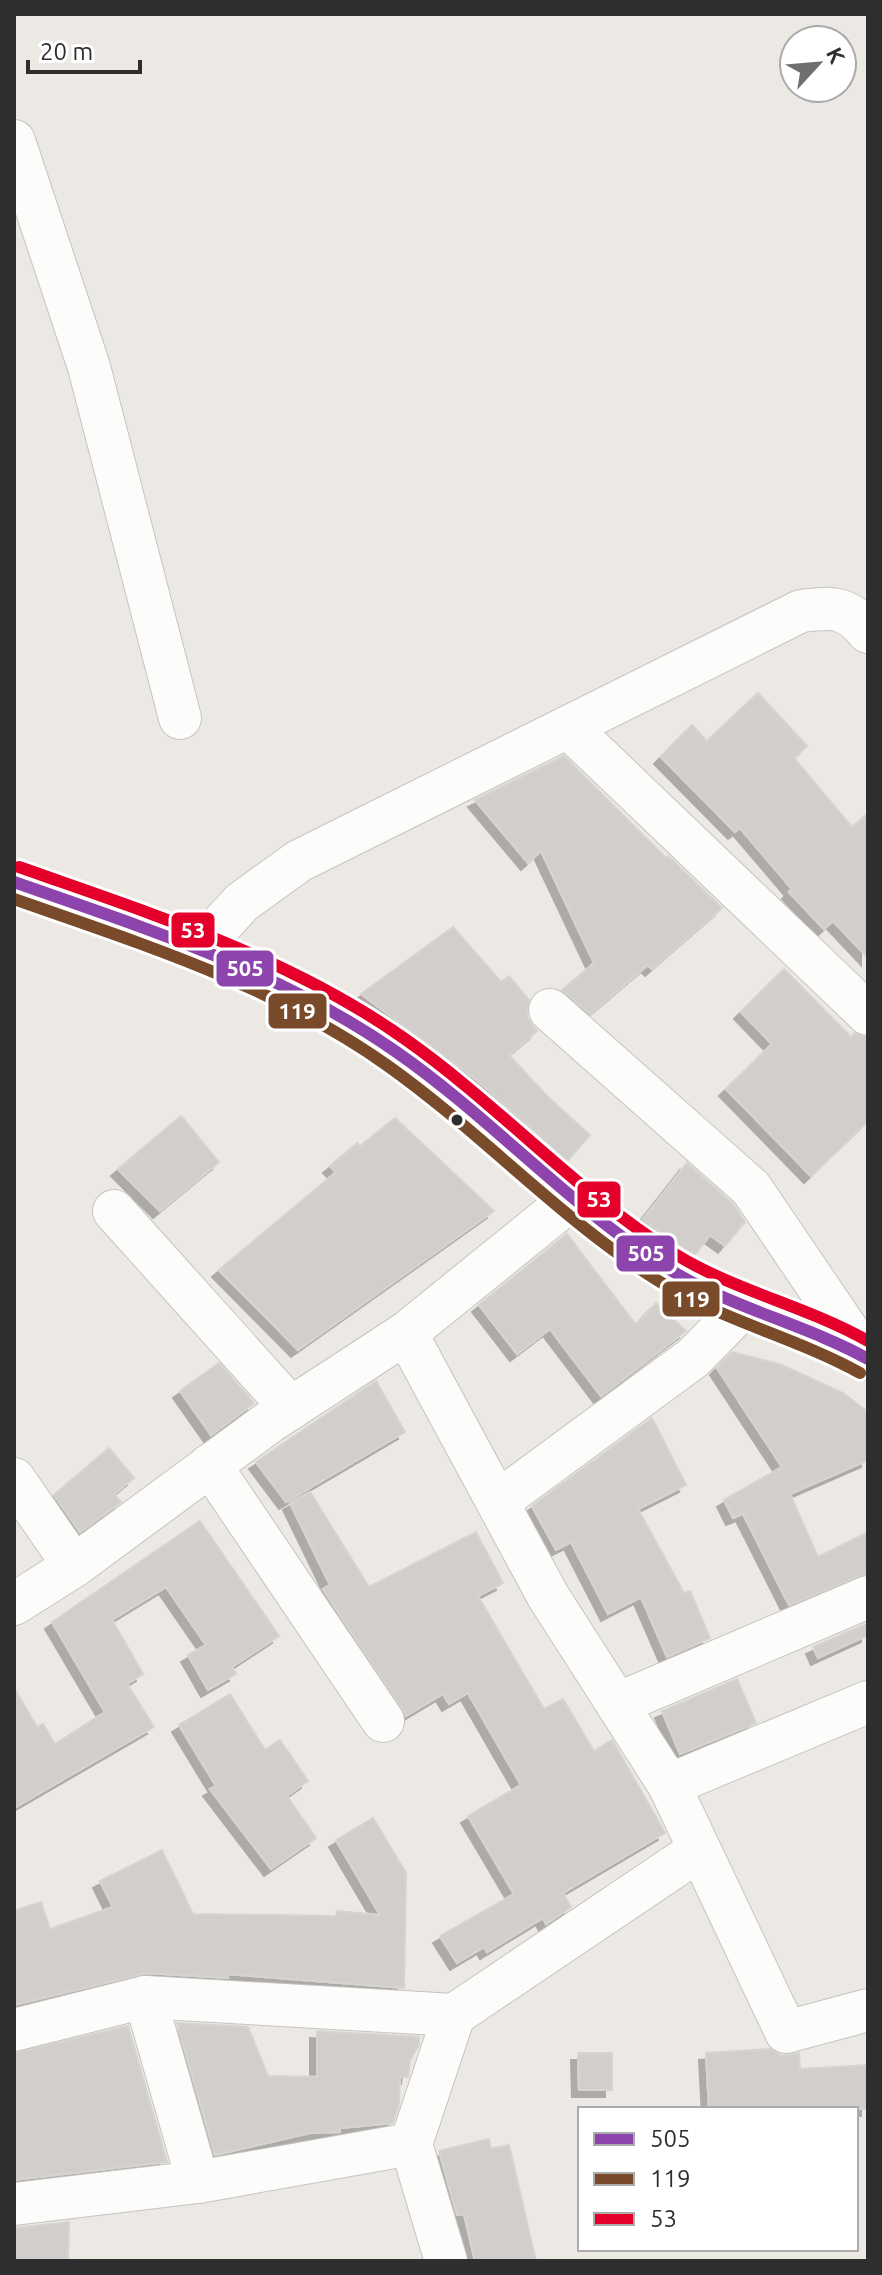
<svg xmlns="http://www.w3.org/2000/svg" width="882" height="2275" font-family="Ubuntu,sans-serif">
<style>
.building{fill:#d1cecb;stroke:#d7d4d0;stroke-width:2;filter:url(#shadow)}
.lines{fill:none;stroke-linecap:round;stroke-linejoin:round}
.minor-casing{stroke:#c5c4c5;stroke-width:44}
.minor{stroke:#fcfcfb;stroke-width:42}
.bus-1-casing{stroke:#fff;stroke-width:18}
.bus-2-casing{stroke:#fff;stroke-width:18}
.bus-3-casing{stroke:#fff;stroke-width:18}
.bus-1{stroke:#8e44ad;stroke-width:12}
.bus-2{stroke:#7a4b2a;stroke-width:12}
.bus-3{stroke:#e4002b;stroke-width:12}
.bus-dot{fill:#2e2e2e;stroke:#fff;stroke-width:3}
.line-badge{stroke:#fff;stroke-width:3}
.badge-label{font-size:22px;text-anchor:middle;font-weight:bold;fill:#fff}
</style>
<defs>
<filter id="shadow"><feDropShadow dx="-7" dy="7" stdDeviation="0" flood-color="#0004"/></filter>
</defs>
<rect width="100%" height="100%" fill="#ece8e4"/>
<g class="building">
<polygon points="758,693 807,746 794,758 852,827 868,813 868,958 833,921 824,929 789,892 792,889 740,828 735,832 661,757 692,725 707,741"/>
<polygon points="564,756 666,858 668,856 722,908 652,969 648,965 590,1014 562,990 594,963 541,851 528,863 475,800"/>
<polygon points="453,927 501,982 509,976 529,1000 527,1017 537,1031 509,1055 548,1097 590,1135 567,1161 478,1081 361,994"/>
<polygon points="784,969 851,1037 855,1033 868,1037 868,1121 811,1176 726,1089 772,1044 741,1012"/>
<polygon points="181,1116 219,1162 160,1211 118,1169"/>
<polygon points="395,1118 494,1211 298,1350 219,1270 336,1172 330,1166 357,1143 360,1146"/>
<polygon points="687,1163 733,1204 745,1222 725,1246 710,1235 694,1256 643,1219"/>
<polygon points="567,1234 636,1325 656,1303 686,1331 601,1396 550,1329 517,1354 479,1305"/>
<polygon points="732,1352 782,1365 843,1393 868,1412 868,1460 790,1494 818,1557 868,1532 868,1573 789,1605 743,1514 733,1518 724,1500 782,1467 717,1368"/>
<polygon points="219,1363 254,1403 211,1435 180,1391"/>
<polygon points="376,1381 405,1432 286,1502 256,1462"/>
<polygon points="652,1418 686,1485 638,1509 684,1593 690,1591 710,1638 667,1657 641,1597 608,1614 571,1542 556,1550 532,1506"/>
<polygon points="109,1448 134,1478 114,1494 121,1502 80,1532 54,1495"/>
<polygon points="310,1492 369,1587 476,1532 503,1583 478,1596 544,1709 563,1699 594,1751 612,1740 665,1833 563,1893 571,1907 546,1924 543,1918 487,1952 484,1947 457,1963 440,1936 514,1894 468,1816 521,1785 468,1693 449,1704 443,1694 406,1716 323,1589 330,1585 290,1503"/>
<polygon points="200,1521 279,1636 232,1667 236,1674 208,1690 188,1655 206,1645 166,1587 112,1620 143,1674 127,1684 154,1727 14,1808 14,1688 37,1727 43,1724 55,1744 105,1712 52,1622"/>
<polygon points="868,1623 868,1635 818,1658 813,1647"/>
<polygon points="737,1679 756,1723 680,1754 662,1711"/>
<polygon points="230,1694 265,1750 280,1740 308,1781 287,1796 316,1838 271,1869 210,1789 216,1786 179,1725"/>
<polygon points="373,1818 406,1873 404,1988 227,1974 228,1978 146,1973 14,2005 14,1911 41,1902 50,1929 113,1907 100,1881 162,1850 193,1914 336,1916 337,1911 380,1915 336,1840"/>
<polygon points="177,2023 248,2027 268,2076 317,2077 317,2031 419,2037 419,2045 410,2060 408,2077 400,2077 399,2104 393,2123 340,2128 340,2132 310,2133 215,2155"/>
<polygon points="128,2026 167,2162 14,2180 14,2053"/>
<polygon points="770,2049 782,2056 799,2053 800,2069 868,2065 868,2109 709,2109 706,2053"/>
<polygon points="578,2053 612,2053 612,2090 579,2090"/>
<polygon points="489,2139 491,2149 509,2145 536,2261 475,2261 464,2214 457,2215 439,2151"/>
<polygon points="69,2222 68,2260 14,2259 14,2228"/>
</g>
<g class="lines">
<defs>
<g id="minor">
<polyline points="14,141 89,367 180,718"/>
<path d="M868,632C847,606 833,607 801,611L568,727L868,1014"/>
<path d="M14,882C145,929 281,970 395,1051C489,1117 568,1202 664,1266C726,1307 805,1320 868,1359"/>
<polyline points="200,948 242,902 299,861 568,727"/>
<polyline points="550,1010 751,1188 865,1356"/>
<polyline points="114,1211 291,1408"/>
<polyline points="406,1333 548,1596 669,1785 786,2032 868,2010"/>
<polyline points="210,1465 383,1721"/>
<polyline points="14,1479 74,1566"/>
<polyline points="500,1500 693,1358 745,1305"/>
<polyline points="14,1604 74,1566 268,1423 406,1333 573,1198"/>
<polyline points="617,1704 868,1597"/>
<polyline points="669,1785 868,1702"/>
<polyline points="145,1997 198,2182"/>
<polyline points="14,2030 145,1997 454,2015"/>
<polyline points="14,2204 198,2182 411,2144"/>
<polyline points="446,2261 411,2144 454,2015 699,1850"/>
</g>
</defs>
<use href="#minor" class="minor-casing"/>
<use href="#minor" class="minor"/>
<defs>
<path id="bus-1" d="M14,882C145,928 280,971 395,1051C489,1116 567,1204 664,1266C727,1307 803,1323 868,1359"/>
<path id="bus-2" d="M14,899C142,944 276,986 388,1066C481,1132 560,1219 657,1280C720,1320 795,1337 860,1373"/>
<path id="bus-3" d="M19,867C152,914 289,957 405,1039C499,1105 577,1193 675,1254C735,1291 806,1306 868,1341"/>
</defs>
<use href="#bus-1" class="bus-1-casing"/>
<use href="#bus-2" class="bus-2-casing"/>
<use href="#bus-3" class="bus-3-casing"/>
<use href="#bus-1" class="bus-1"/>
<use href="#bus-2" class="bus-2"/>
<use href="#bus-3" class="bus-3"/>
</g>
<circle class="bus-dot" cx="457" cy="1120" r="7"/>
<g class="line-badge">
<rect x="170" y="911" width="46" height="38" rx="8" fill="#e4002b"/>
<rect x="215" y="949" width="60" height="39" rx="8" fill="#8e44ad"/>
<rect x="267" y="992" width="61" height="38" rx="8" fill="#7a4b2a"/>
<rect x="576" y="1180" width="46" height="39" rx="8" fill="#e4002b"/>
<rect x="615" y="1234" width="61" height="39" rx="8" fill="#8e44ad"/>
<rect x="661" y="1280" width="60" height="38" rx="8" fill="#7a4b2a"/>
</g>
<g class="badge-label">
<text x="193" y="938">53</text>
<text x="245" y="976">505</text>
<text x="297" y="1019">119</text>
<text x="599" y="1207">53</text>
<text x="646" y="1261">505</text>
<text x="691" y="1307">119</text>
</g>
<rect width="882" height="2275" fill="none" stroke="#2e2e2e" stroke-width="32"/>
<rect x="578" y="2107" width="280" height="144" fill="#ffffff" stroke="#ababab" stroke-width="2"/>
<rect x="594" y="2133" width="40" height="12" fill="#8e44ad" stroke="#ababab" stroke-width="2"/>
<text x="650" y="2147" font-size="24" fill="#2e2e2e">505</text>
<rect x="594" y="2173" width="40" height="12" fill="#7a4b2a" stroke="#ababab" stroke-width="2"/>
<text x="650" y="2187" font-size="24" fill="#2e2e2e">119</text>
<rect x="594" y="2213" width="40" height="12" fill="#e4002b" stroke="#ababab" stroke-width="2"/>
<text x="650" y="2227" font-size="24" fill="#2e2e2e">53</text>
<g transform="translate(818 64) rotate(64)"><circle r="38" fill="#ffffff" stroke="#ababab" stroke-width="2"/>
<path d="M0-6L14 30L0 20L-14 30Z" fill="#706f6e"/>
<text y="-12" font-size="22" font-weight="bold" text-anchor="middle" fill="#2e2e2e">K</text>
</g>
<path d="M28 60v12h112v-12" fill="none" stroke="#2e2e2e" stroke-width="4"/>
<text x="40" y="60" font-size="24" fill="#2e2e2e" stroke="#ffffff" stroke-width="6" paint-order="stroke">20 m</text>
</svg>
